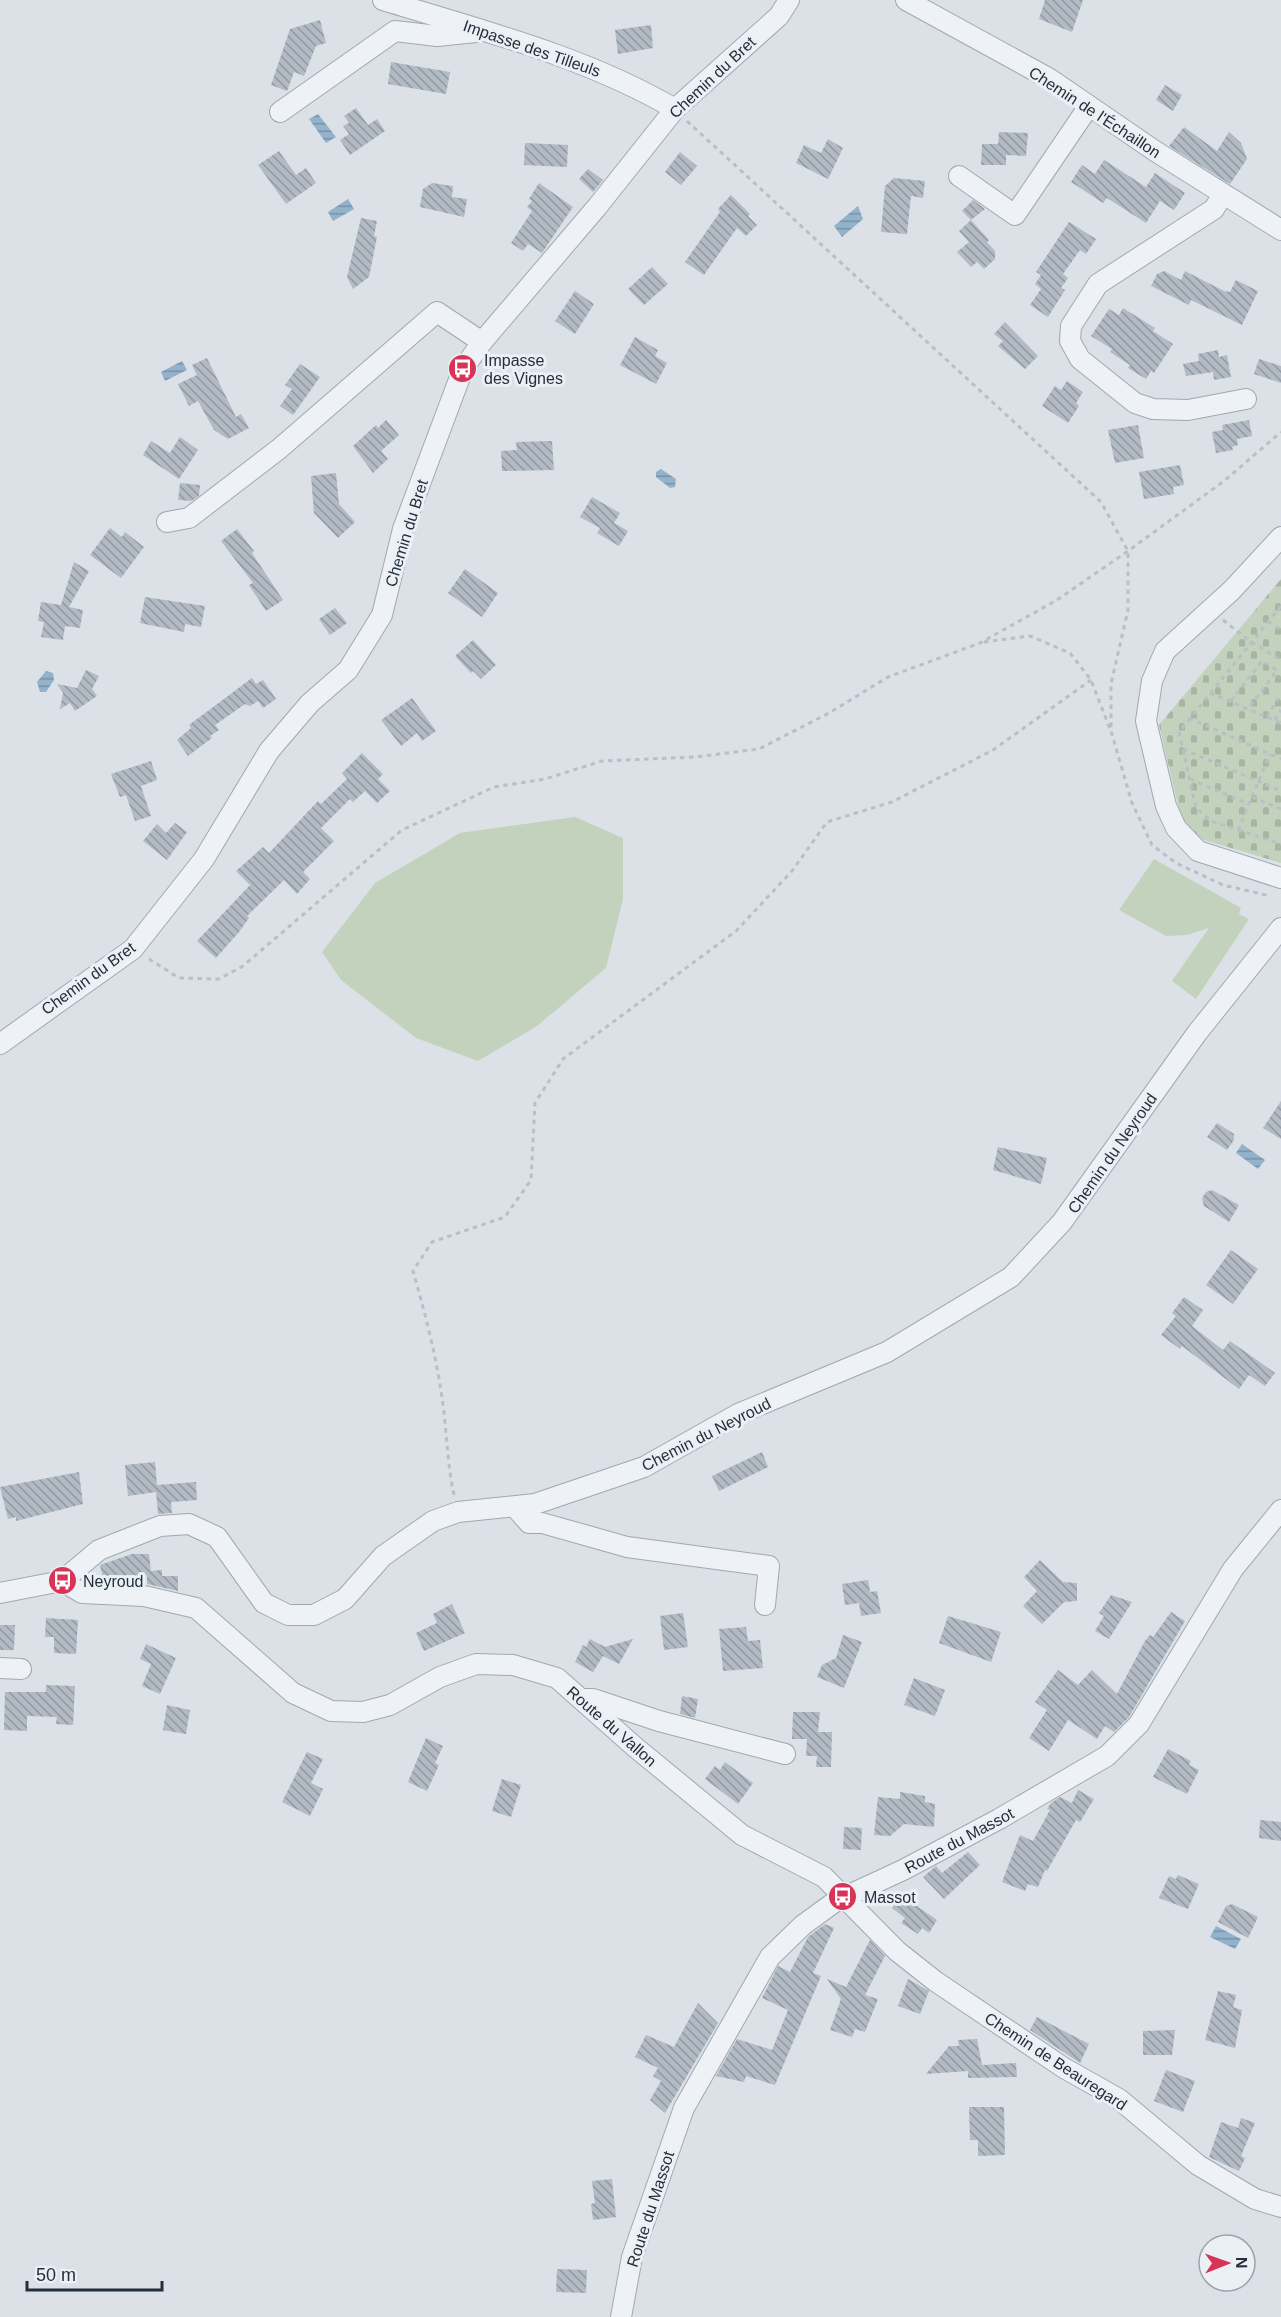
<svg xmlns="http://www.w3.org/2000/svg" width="1281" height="2317" font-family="Arial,sans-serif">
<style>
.cemetery{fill:url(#cemetery-stones)}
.garden{fill:#c3d2bc}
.water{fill:url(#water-rules)}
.building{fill:url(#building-back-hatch)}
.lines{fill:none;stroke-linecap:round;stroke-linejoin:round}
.minor-casing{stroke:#a0a8b1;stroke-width:22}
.path{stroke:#b9bfc5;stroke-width:3;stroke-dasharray:4.5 4.5;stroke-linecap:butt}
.minor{stroke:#eef1f5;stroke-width:20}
.labels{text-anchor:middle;stroke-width:6;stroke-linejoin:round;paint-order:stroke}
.street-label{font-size:16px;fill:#242f3e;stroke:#ebf0f5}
.poi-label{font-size:16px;fill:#242f3e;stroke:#ebf0f5;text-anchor:start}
</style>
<defs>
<pattern id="cemetery-stones" width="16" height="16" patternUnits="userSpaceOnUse" patternTransform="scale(1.5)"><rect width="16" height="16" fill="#c3d2bc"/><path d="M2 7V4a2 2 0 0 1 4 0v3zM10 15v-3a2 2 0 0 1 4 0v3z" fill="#a7b5a3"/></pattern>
<pattern id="water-rules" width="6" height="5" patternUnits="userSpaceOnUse" patternTransform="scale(1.5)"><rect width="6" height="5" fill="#93b2cb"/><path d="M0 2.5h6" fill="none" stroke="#7891a6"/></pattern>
<pattern id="building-back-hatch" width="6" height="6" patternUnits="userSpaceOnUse" patternTransform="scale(1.5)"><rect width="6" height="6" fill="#b2bac4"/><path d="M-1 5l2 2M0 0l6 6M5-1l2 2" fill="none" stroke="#9198a1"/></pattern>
</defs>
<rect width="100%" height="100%" fill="#dbe1e7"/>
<polygon class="cemetery" points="1281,579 1281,863 1201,839 1181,818 1159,725"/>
<g class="garden">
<polygon points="575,817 623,838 623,899 606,968 537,1026 478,1061 416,1038 341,980 322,952 375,883 460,833"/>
<polygon points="1154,859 1241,908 1239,914 1249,919 1196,999 1172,981 1209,928 1187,935 1166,936 1119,910"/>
</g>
<g class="water">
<polygon points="318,114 336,137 326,143 309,119"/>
<polygon points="348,199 354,209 333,221 328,212"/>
<polygon points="858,206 863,219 842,237 834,226"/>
<polygon points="182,361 187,370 165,381 161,372"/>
<polygon points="661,469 676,479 675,487 670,488 656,477 656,472"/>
<polygon points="46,671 53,673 54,680 46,692 40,692 37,682"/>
<polygon points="1242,1144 1265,1160 1258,1169 1236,1153"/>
<polygon points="1216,1926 1241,1939 1235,1949 1210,1937"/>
</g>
<g class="building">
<polygon points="1045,0 1083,0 1072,32 1039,19"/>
<polygon points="320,20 326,43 316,46 304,76 294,72 287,91 271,85 290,29"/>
<polygon points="651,25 653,48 618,54 615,30"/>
<polygon points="391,62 450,72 446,94 388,84"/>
<polygon points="1165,85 1182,95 1173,111 1156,100"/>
<polygon points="356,108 368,125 377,119 385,131 350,155 340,140 349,134 343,126 349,123 344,116"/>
<polygon points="1184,127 1217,151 1229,132 1241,143 1247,159 1230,184 1169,146"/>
<polygon points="999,132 1028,133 1026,156 1006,155 1006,165 981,165 982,144 998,144"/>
<polygon points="828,139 843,148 828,179 796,163 804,145 821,153"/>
<polygon points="525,143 568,145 567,167 524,165"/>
<polygon points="279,151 296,175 306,168 316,183 286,204 258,165"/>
<polygon points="680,152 697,166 681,185 665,172"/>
<polygon points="1104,160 1146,187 1155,173 1185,193 1174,210 1160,201 1146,223 1107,198 1103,203 1071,182 1082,165 1095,174"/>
<polygon points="588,169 603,180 593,192 579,179"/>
<polygon points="894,178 925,181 923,198 911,196 907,234 881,232 885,186"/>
<polygon points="432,183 453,186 452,197 467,199 464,217 420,207 423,189"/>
<polygon points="539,183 573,207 542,253 528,244 523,251 511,243 532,211 527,207 532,201 529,199"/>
<polygon points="731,195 750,214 748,216 757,225 746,236 737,228 704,275 685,262 720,212 718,209"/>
<polygon points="973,200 985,209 971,220 962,211"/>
<polygon points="361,218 377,221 374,236 377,237 369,277 353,289 347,277"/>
<polygon points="971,220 989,240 987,242 995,251 995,259 984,269 977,262 971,267 957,252 969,242 959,231"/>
<polygon points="1069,222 1096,239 1086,254 1080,250 1063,274 1068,278 1061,288 1065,290 1048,317 1030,305 1041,289 1035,284 1041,275 1036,272"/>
<polygon points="652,267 668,284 644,305 628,289"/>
<polygon points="1164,271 1181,280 1185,271 1224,291 1230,292 1236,280 1258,291 1242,325 1191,300 1189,305 1151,286 1157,274"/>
<polygon points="575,291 594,304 575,334 555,321"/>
<polygon points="1123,308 1155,328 1153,331 1173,344 1154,373 1151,371 1146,379 1128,368 1130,365 1110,352 1112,349 1091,336 1109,309 1119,315"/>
<polygon points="1005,322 1038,356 1025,369 998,346 1003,341 994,334"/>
<polygon points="635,337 658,350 655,356 667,363 656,384 620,365"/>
<polygon points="1218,350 1219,357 1227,355 1231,377 1214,380 1213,372 1186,376 1183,364 1199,361 1198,354"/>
<polygon points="207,358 236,417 241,414 249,428 228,439 214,430 198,401 189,406 178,384 197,375 192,365"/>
<polygon points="1259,359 1281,366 1281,383 1254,374"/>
<polygon points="300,364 320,377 293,415 280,406 292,389 285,385"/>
<polygon points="1067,381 1083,392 1076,403 1079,406 1068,423 1042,406 1055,386 1061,390"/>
<polygon points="386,420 399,435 381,451 388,459 373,473 353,446 376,425 378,428"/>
<polygon points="1249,420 1252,436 1237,439 1238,445 1232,447 1233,450 1216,453 1212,432 1223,430 1222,425"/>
<polygon points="1138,425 1144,458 1115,463 1108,430"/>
<polygon points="180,437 198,450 179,479 143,455 151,441 170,453"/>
<polygon points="552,441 554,470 502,471 501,451 517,450 516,442"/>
<polygon points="1180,465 1184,485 1173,487 1174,494 1144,499 1139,472"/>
<polygon points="336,473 339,504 355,522 338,538 314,513 311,476"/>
<polygon points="180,483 200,485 199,496 191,501 178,500"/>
<polygon points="592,497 620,513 614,523 628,531 619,546 597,533 600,528 580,517"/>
<polygon points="110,528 122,537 125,532 144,547 121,578 90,555"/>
<polygon points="237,529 254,551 252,553 283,600 266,611 249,585 253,583 221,541"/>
<polygon points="74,562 89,571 69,607 83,610 80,628 65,626 63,640 41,637 44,622 38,621 41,602 61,605"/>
<polygon points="465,569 498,593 482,617 448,593"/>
<polygon points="145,597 205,606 201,627 185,624 184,632 140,623"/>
<polygon points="335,608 347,623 330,635 319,619"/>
<polygon points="473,640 496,665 481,679 473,671 471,673 455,656"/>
<polygon points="86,670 99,676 92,689 97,696 75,711 70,703 60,709 63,693 57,684 77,688"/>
<polygon points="252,678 256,684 263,680 276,699 263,708 258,701 250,706 245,704 215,725 219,730 210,736 212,738 188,756 177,740 191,728 189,725"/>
<polygon points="412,698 436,731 422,741 417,733 401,746 381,720"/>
<polygon points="362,753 383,774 378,779 390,791 377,803 365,791 353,802 350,799 321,828 334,841 303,872 310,879 297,894 284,880 247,916 249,918 239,932 216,958 197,941 250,885 236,871 263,847 269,853 318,801 321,804 347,779 342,773"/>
<polygon points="151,761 157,780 141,786 151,816 135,821 126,795 120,797 111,774"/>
<polygon points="175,823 187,832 167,860 143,841 157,824 166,833"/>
<polygon points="1281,1101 1281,1139 1263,1128"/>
<polygon points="1217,1123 1234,1134 1234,1140 1227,1150 1207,1137"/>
<polygon points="998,1147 1047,1158 1041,1184 993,1170"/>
<polygon points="1212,1190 1239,1205 1229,1222 1204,1206 1202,1198 1206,1192"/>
<polygon points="1231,1250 1258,1269 1233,1304 1206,1285"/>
<polygon points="1184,1297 1203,1310 1192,1326 1223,1350 1230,1341 1275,1373 1265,1386 1249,1375 1239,1389 1182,1346 1180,1349 1161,1335 1176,1316 1172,1313"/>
<polygon points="762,1452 768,1467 719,1491 712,1476"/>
<polygon points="155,1462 157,1485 196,1482 197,1500 171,1502 172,1513 158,1514 156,1492 128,1496 125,1465"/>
<polygon points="79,1472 83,1504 16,1521 16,1517 8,1519 0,1487"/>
<polygon points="132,1554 149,1554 151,1571 162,1570 162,1576 178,1576 178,1591 147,1584 147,1575 123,1579 122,1575 104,1582 100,1565"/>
<polygon points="1040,1560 1063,1582 1077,1583 1077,1601 1064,1602 1042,1624 1023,1606 1037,1591 1024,1577"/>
<polygon points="868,1580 870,1592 877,1591 881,1613 861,1616 859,1603 845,1605 842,1584"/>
<polygon points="1111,1595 1132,1602 1109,1639 1095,1631 1104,1616 1099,1613"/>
<polygon points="452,1604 465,1633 424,1651 416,1633 437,1623 433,1614"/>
<polygon points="1171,1612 1185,1621 1129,1717 1114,1732 1105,1726 1097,1739 1068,1720 1049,1751 1029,1738 1047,1710 1035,1702 1058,1670 1078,1685 1092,1670 1117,1694 1145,1641 1150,1635 1153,1637"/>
<polygon points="683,1613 688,1647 664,1650 660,1616"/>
<polygon points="948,1616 1001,1632 991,1662 939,1643"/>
<polygon points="46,1618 78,1620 76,1654 54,1653 54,1637 45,1637"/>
<polygon points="0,1625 15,1625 14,1650 0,1650"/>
<polygon points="746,1627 748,1641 760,1640 763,1668 723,1671 719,1629"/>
<polygon points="843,1635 862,1642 844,1688 817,1677 822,1665 836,1658"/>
<polygon points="590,1639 605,1647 633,1639 619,1664 603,1656 593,1672 575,1662 583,1645 586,1647"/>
<polygon points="146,1644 176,1658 160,1694 142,1686 151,1664 140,1659"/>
<polygon points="914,1678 945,1690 935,1716 904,1705"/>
<polygon points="46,1685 75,1686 73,1725 56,1724 57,1717 27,1716 27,1731 4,1730 5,1692 46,1692"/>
<polygon points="682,1696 698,1699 695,1718 680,1714"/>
<polygon points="167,1705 190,1710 186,1734 163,1730"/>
<polygon points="793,1712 820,1712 818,1732 832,1732 831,1767 816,1767 817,1756 806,1756 807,1739 792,1739"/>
<polygon points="426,1738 443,1746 435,1763 439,1765 427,1791 408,1782"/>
<polygon points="1168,1749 1191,1761 1189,1765 1199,1770 1187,1794 1153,1777"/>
<polygon points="307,1752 323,1759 311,1783 323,1789 310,1816 282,1802"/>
<polygon points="725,1762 753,1783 738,1804 705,1779 715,1766 720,1770"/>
<polygon points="502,1779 521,1785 511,1817 492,1811"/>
<polygon points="1078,1790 1094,1799 1080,1822 1076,1820 1047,1871 1045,1870 1038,1887 1028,1884 1025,1891 1002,1882 1020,1835 1033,1841 1050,1810 1047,1809 1051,1803 1060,1797 1072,1803"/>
<polygon points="900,1792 925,1796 925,1802 935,1804 934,1827 904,1824 890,1836 874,1835 878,1797 900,1799"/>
<polygon points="1260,1820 1281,1822 1281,1841 1259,1838"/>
<polygon points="844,1827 862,1828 861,1850 843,1849"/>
<polygon points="968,1852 980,1865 944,1899 923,1877 936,1866 942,1873"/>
<polygon points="1178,1875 1199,1884 1188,1909 1159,1898 1169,1876 1176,1879"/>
<polygon points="901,1895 937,1920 929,1933 922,1928 918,1934 901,1923 905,1918 892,1908"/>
<polygon points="1232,1904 1258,1917 1248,1938 1218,1922 1226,1906"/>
<polygon points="825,1924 834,1928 813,1973 821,1976 775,2085 746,2076 744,2082 716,2076 737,2039 772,2050 788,2010 762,1998 778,1966 790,1972 808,1937"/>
<polygon points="870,1940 885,1956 865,1995 878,1999 865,2032 855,2029 852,2037 830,2030 841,1999 827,1979 846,1987"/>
<polygon points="908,1979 929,1991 920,2014 898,2006"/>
<polygon points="1218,1991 1236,1995 1233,2007 1242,2010 1235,2048 1205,2040"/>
<polygon points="698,2003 718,2023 665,2113 650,2100 661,2081 653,2076 658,2068 635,2057 646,2035 674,2047"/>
<polygon points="1037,2017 1089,2044 1080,2063 1030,2030"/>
<polygon points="1175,2030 1172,2055 1143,2055 1143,2031"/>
<polygon points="977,2039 982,2065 1016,2063 1017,2077 968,2078 968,2071 926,2074 949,2046 959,2046 958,2040"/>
<polygon points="1166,2070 1195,2081 1183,2112 1154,2101"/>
<polygon points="969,2107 1004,2107 1005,2155 978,2156 978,2140 970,2140"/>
<polygon points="1241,2118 1255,2123 1241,2156 1245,2158 1239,2171 1209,2157 1221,2122 1238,2128"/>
<polygon points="612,2179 616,2217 593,2220 591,2204 595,2203 592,2181"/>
<polygon points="557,2269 587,2270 586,2293 556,2292"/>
</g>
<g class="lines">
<defs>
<g id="minor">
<path d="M383,0C483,31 584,56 675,109"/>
<polyline points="906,0 1050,79 1155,151 1281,230"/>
<polyline points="280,112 395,31 437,36 476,32"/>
<polyline points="959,176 1015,215 1089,106"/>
<polyline points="1223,194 1214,209 1098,284 1071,326 1070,341 1080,359 1135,403 1153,409 1188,410 1246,399"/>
<polyline points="167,522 189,518 279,449 437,312 482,342"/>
<polyline points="1281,537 1232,590 1165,651 1152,681 1146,721 1166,806 1176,828 1198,851 1281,878"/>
<polyline points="0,1044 133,949 204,859 269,751 310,703 348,670 382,615 403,529 463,369 482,342 597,207 675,109 779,16 789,0"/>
<polyline points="515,1507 529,1523 542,1523 627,1547 769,1566 765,1605"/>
<polyline points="62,1581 99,1550 160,1526 189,1524 217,1537 264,1603 288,1615 314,1615 345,1599 383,1556 433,1521 458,1512 535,1504 644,1467 738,1414 887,1352 1011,1277 1062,1222 1197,1033 1281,928"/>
<polyline points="0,1593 62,1581 82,1593 144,1596 196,1608 293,1693 331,1711 363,1712 390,1705 440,1677 476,1664 513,1665 557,1678 635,1747 742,1835 824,1877 897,1951 935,1981 1064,2068 1119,2099 1198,2165 1255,2199 1281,2207"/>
<polyline points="0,1668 21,1669"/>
<polyline points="582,1699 593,1699 659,1721 785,1754"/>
<polyline points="621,2317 632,2257 684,2108 770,1957 803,1925 836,1901 903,1870 999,1819 1107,1756 1139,1724 1233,1569 1281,1510"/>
</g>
</defs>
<use href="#minor" class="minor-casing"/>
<g class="path">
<polyline points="687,121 1101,502 1128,551 1128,610 1111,684 1111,731 1132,803 1152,845 1176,863 1223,885 1270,896"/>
<polyline points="1281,606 1179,732 1196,808 1211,821 1281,844"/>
<polyline points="1223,620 1251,642 1281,660"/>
<polyline points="1268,621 1281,630"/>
<polyline points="984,642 1030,636 1070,653 1091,680 1110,729"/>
<polyline points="1210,693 1281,723"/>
<polyline points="1231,701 1262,661 1277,670 1248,709"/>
<polyline points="1267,717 1281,694"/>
<polyline points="1189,718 1281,759"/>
<polyline points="1275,720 1281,710"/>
<polyline points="1183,749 1281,791"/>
<polyline points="1190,779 1249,804"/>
<polyline points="1252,797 1281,809"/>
<polyline points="1238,830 1270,754"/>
<polyline points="149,959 179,978 219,979 243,966 402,830 494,787 545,779 602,761 695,757 759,749 829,713 888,677 980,643 1057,600 1128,551 1224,481 1281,432"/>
<path d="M454,1495C447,1463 447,1431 442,1398C436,1355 425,1313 413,1271L432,1242L505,1217L531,1180L535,1103L563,1059L736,931L792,871L827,822L892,802L993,750L1091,680"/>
</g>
<use href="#minor" class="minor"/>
</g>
<defs>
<symbol id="bus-disc" viewBox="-11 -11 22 22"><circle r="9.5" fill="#d83458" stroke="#ebf0f5"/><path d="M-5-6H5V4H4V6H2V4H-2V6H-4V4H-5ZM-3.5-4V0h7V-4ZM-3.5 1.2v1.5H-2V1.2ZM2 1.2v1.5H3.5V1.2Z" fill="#fff"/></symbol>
</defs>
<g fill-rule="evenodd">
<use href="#bus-disc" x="446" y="352" width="33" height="33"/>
<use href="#bus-disc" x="46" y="1564" width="33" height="33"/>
<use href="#bus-disc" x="826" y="1880" width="33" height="33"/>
</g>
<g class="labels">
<g class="street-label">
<text transform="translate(532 48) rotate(19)" y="6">Impasse des Tilleuls</text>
<text transform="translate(712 77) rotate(-43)" y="6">Chemin du Bret</text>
<text transform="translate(1095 112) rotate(33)" y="6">Chemin de l'Échaillon</text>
<text transform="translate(406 533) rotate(-73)" y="6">Chemin du Bret</text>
<text transform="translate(88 978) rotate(-36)" y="6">Chemin du Bret</text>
<text transform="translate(1112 1153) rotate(-55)" y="6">Chemin du Neyroud</text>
<text transform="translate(706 1434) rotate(-27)" y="6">Chemin du Neyroud</text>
<text transform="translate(612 1726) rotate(41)" y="6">Route du Vallon</text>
<text transform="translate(959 1840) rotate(-28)" y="6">Route du Massot</text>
<text transform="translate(1056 2061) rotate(33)" y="6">Chemin de Beauregard</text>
<text transform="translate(650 2209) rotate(-72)" y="6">Route du Massot</text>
</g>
<g class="poi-label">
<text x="484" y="366">Impasse<tspan x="484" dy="18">des Vignes</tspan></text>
<text x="83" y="1587">Neyroud</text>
<text x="864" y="1903">Massot</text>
</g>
</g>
<g transform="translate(1227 2263) rotate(89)"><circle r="28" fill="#ebf0f5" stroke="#9ba3ac" stroke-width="1.5"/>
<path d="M0-4.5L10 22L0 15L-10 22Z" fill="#d83458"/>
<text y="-9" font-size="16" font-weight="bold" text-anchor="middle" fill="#242f3e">N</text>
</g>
<path d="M27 2281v9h135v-9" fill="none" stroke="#242f3e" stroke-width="3"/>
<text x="36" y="2281" font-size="18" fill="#242f3e" stroke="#ebf0f5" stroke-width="4.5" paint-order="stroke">50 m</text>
</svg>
